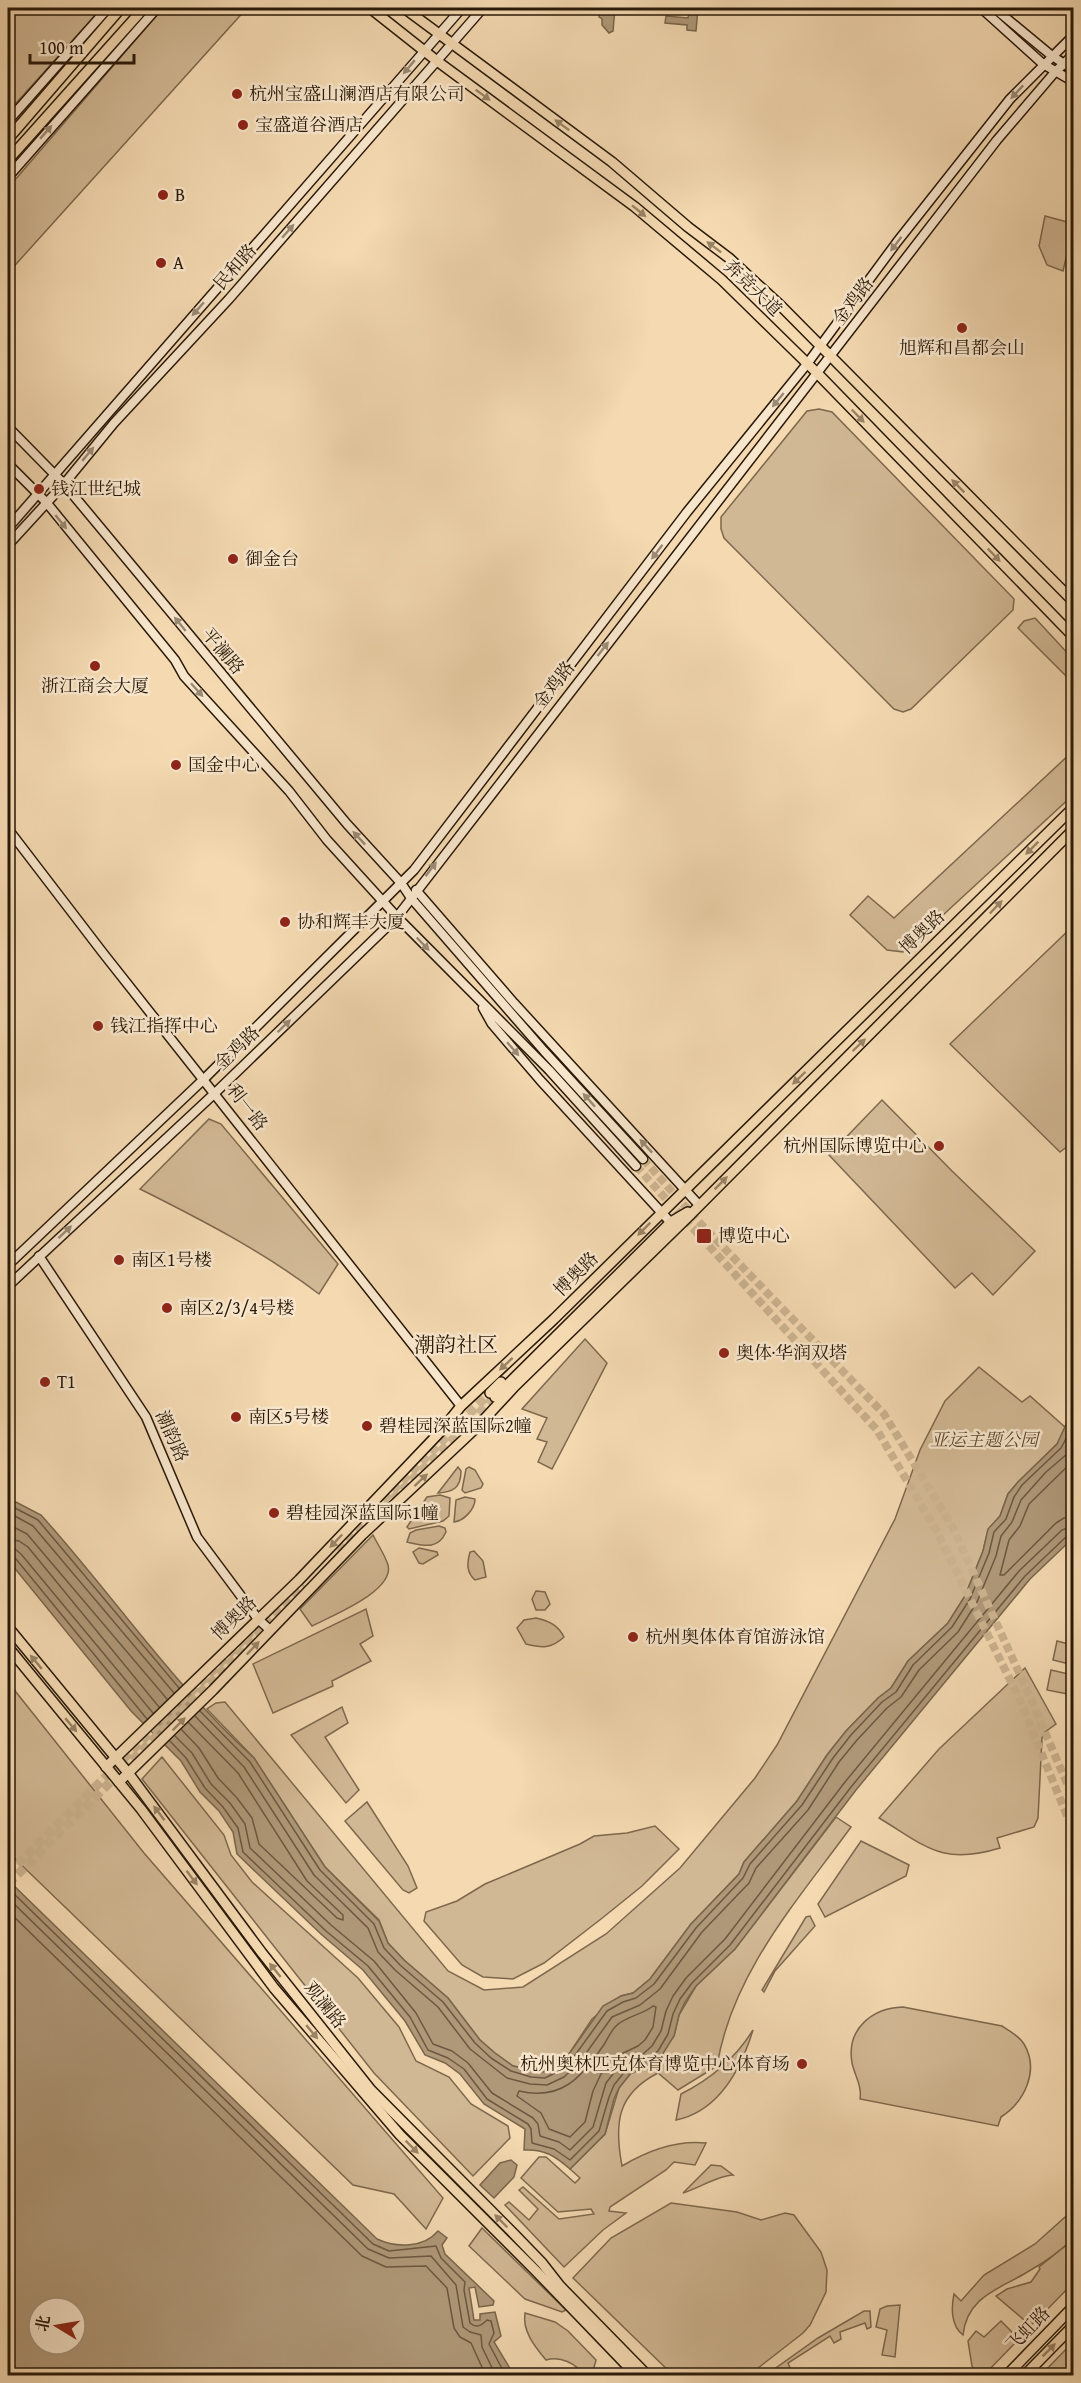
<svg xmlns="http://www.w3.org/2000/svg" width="1081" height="2383" font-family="'Gentium Book Plus','Noto Serif SC',serif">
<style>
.green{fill:#d1b894;stroke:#7d684e;stroke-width:1.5}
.water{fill:#af9878;stroke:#79654b;stroke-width:1.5;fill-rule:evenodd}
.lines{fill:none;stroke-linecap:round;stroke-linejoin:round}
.shore{stroke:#6c5840;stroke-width:1.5}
.secondary-tunnel{stroke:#cbb38f;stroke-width:8;stroke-dasharray:8 4;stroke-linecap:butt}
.primary-tunnel{stroke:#cbb38f;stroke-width:9;stroke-dasharray:9 4.5;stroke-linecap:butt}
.secondary-casing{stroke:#291908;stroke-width:11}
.primary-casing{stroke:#291908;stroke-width:12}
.secondary{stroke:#f8e6cc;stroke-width:8}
.primary{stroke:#f4d9b1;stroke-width:9}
.oneway{fill:#9b8a74}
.oneway2{fill:#998365}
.poi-dot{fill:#8f2418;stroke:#f8e6cc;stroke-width:2}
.labels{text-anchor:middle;stroke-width:5;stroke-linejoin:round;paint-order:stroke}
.poi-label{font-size:18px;fill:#291908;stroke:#f8e6cc;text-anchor:start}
.street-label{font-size:18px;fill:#291908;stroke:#f8e6cc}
.park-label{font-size:18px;font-style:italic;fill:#5b4932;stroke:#f8e6cc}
.quarter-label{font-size:21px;fill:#291908;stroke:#f8e6cc}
</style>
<rect width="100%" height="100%" fill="#f4d9b1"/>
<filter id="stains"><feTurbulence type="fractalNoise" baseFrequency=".00333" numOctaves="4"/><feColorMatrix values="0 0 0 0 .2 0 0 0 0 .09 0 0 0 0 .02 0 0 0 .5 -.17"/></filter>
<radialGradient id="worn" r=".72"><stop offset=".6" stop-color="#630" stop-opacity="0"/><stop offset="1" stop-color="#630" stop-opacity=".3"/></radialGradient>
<g class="green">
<polygon points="9,8 102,8 8,112 8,9"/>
<polygon points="163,8 247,8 8,273 8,188"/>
<polygon points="1045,216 1067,222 1072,233 1063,271 1047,265 1039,246"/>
<polygon points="819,409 832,412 1014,599 1013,610 911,709 903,712 894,709 876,691 724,538 721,529 721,517 807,411"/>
<polygon points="1035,618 1073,659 1073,683 1018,628 1024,621"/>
<polygon points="1073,751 1073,795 903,952 887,950 850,915 868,896 894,918"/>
<polygon points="1073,926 1073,1142 1060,1152 950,1044"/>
<polygon points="882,1100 952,1171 1035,1251 993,1295 972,1273 955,1288 829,1155"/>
<path d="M209,1119L221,1124L338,1264L319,1294C264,1252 202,1220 140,1189Z"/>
<polygon points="585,1339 607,1363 552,1469 538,1462 547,1442 537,1439 547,1418 522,1409"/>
<polygon points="979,1367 1022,1402 1030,1396 1066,1428 1057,1444 1018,1482 1008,1494 1000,1516 988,1530 983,1551 965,1596 948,1623 908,1661 891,1688 878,1698 846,1731 827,1755 797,1801 744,1862 739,1874 691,1924 650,1979 633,1993 621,1996 592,2019 569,2054 556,2066 543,2072 513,2066 495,2053 480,2040 448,1998 404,1960 388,1943 379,1920 325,1867 254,1758 207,1709 216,1703 225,1702 448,1971 484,1990 523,1987 606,1934 680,1868 755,1778 777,1745 895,1519 920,1450 945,1401"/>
<path d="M458,1467L461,1471C461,1488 453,1492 438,1493Z"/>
<polygon points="469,1467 475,1470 483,1484 481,1488 465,1493 462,1490 466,1469"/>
<polygon points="440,1495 450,1498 449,1516 443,1521 409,1529 407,1527 427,1497"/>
<path d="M465,1497L475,1499C475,1509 464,1521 454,1522L456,1500Z"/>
<path d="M439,1526L445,1528L446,1532C438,1550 424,1546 407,1542L410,1533L416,1530Z"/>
<path d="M373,1535C378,1545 385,1555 388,1565C395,1591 331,1616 312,1626L300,1609Z"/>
<polygon points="419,1548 437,1552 438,1555 423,1564 419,1563 413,1552"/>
<path d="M474,1551L483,1561L486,1577L475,1580C466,1572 467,1563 470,1552Z"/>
<polygon points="536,1591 545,1592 550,1604 545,1610 536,1610 532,1599"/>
<polygon points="366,1609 373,1636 360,1644 371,1661 332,1681 333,1686 273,1713 253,1664"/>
<path d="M536,1618C549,1621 558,1625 564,1637C551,1649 542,1648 526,1644L517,1628L524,1620Z"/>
<polygon points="1057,1641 1073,1645 1073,1665 1053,1660"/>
<path d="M1025,1668L1056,1724L1045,1732L1042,1738L1038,1818L1034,1827L997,1838L1000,1848C941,1866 926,1846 879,1818L939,1749Z"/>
<polygon points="1051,1670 1073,1675 1073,1695 1047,1690"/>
<polygon points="8,1682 144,1853 443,2198 426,2229 394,2194 353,2185 8,1852"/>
<polygon points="342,1707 348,1723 325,1737 359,1790 346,1803 291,1735"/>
<polygon points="162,1757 224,1835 231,1855 252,1882 358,1978 399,2027 416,2061 449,2077 471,2104 508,2126 510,2138 473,2176 374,2073 142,1779"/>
<polygon points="367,1802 408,1866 417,1888 409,1893 403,1890 345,1821"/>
<path d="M836,1817L851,1827C798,1900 732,1973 717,2066L678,2090L658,2073C617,2094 614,2123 622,2166C647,2151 677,2140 706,2143L695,2165L674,2162L666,2170L610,2207L609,2211L626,2213L603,2230L564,2267L505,2205L509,2202L529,2220L538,2209L519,2190L523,2187L559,2219L594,2214L591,2209L558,2212L521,2178L539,2157H546L575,2183L580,2178L570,2169L605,2134L619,2088L631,2073L650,2065L674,2036L679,2015L696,1986L735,1949Z"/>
<polygon points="655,1826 679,1849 642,1886 601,1919 544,1963 513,1979 483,1977 462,1965 424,1921 426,1912 457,1901 485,1884 580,1844 594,1836 627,1833"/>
<polygon points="861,1841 909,1865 906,1876 825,1917 818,1904"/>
<polygon points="810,1916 815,1926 775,1971 764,1992 762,1990 806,1917"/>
<path d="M903,2007L1002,2026C1010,2031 1019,2036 1024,2044C1040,2071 1024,2102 1001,2117L998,2126L860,2099C862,2086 855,2076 852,2063C846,2029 872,2008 903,2007Z"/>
<path d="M753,2030C741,2069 720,2111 676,2120L681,2094C711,2079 735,2059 753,2030Z"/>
<path d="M711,2165L721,2166L733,2175C719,2175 699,2188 683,2193Z"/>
<polygon points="671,2203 737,2212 761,2220 785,2213 794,2215 821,2252 827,2270 826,2292 810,2325 803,2333 749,2375 673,2375 573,2278 611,2238"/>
<path d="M1073,2210V2238C1061,2251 1045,2262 1029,2271C1000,2289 967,2296 963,2335C951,2326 951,2308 954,2294L961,2301L984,2275L1035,2244Z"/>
<polygon points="482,2228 566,2310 562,2312 525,2299 469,2246"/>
<polygon points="1073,2240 1073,2283 1034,2323 1030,2325 996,2296 1007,2289 1031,2282 1040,2269 1039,2267"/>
<polygon points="900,2305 895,2357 882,2355 887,2330 876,2327 880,2309 887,2306"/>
<polygon points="864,2311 870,2311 871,2327 867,2329 865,2323 840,2332 841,2339 834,2343 830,2336 788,2363 791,2370 786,2375 766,2375 818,2338"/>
<path d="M525,2313L555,2322L568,2331L596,2360L592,2375H584C575,2363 561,2356 546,2360C535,2347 522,2331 525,2313Z"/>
<polygon points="1001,2321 1017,2337 1017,2341 984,2375 977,2375 972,2366 968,2341 976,2331 984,2337"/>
<polygon points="1073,2342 1073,2375 1041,2375"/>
</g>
<g class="water">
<polygon points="600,8 615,8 613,31 609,33 602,25 602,19 599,17"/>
<polygon points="666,8 698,8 696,31 687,30 687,25 665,23 666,16 688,18 689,11"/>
<path d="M1073,1409V1538L1030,1579L856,1790L735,1949L696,1986L685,2002L679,2015L674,2036L662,2055L650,2065L630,2074L619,2088L614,2099L605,2134L570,2169C555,2156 545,2149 524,2150L525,2129L484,2104L460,2074L445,2063L425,2055L405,2021L363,1970L322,1935L237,1854L233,1832L219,1811L200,1792L181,1761L131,1711L8,1560V1502H16L41,1515C113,1595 174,1686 254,1758L325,1867L379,1921L388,1943L404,1960L448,1998L480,2040L495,2053L513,2066L543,2072L556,2066L569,2054L603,2006L621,1996L633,1993L650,1979L691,1924L739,1874L744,1862L797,1801L827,1755L846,1731L878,1698L891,1688L908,1661L948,1623L965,1596L983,1551L988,1529L1000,1516L1008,1494L1018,1482L1057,1444Z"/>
<path d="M8,1880L377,2239C396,2248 424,2248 438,2231L447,2238L442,2245L445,2254L494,2301L493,2305L479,2307L475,2287L469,2288L474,2320H480V2314L495,2312L501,2336L494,2342L514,2375H8ZM39,2308H75V2344H39Z"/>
<polygon points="511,2160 517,2165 514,2177 494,2198 480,2185 500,2163"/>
</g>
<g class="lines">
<g class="shore">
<polyline points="1074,1460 1029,1504 1020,1526 1009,1540 1000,1575 1004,1575 1056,1523 1064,1518 1074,1517"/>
<polyline points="8,1508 15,1508 38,1520 179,1688"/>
<polyline points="8,1515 13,1515 33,1526 174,1693"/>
<polyline points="8,1524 27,1534 167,1699"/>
<polyline points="8,1539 19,1541 28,1547 159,1707"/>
<polyline points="8,1548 15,1549 21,1554 153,1713"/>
<polyline points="8,1555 16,1559 147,1719"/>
<polyline points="200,1711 250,1762 320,1870 374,1924 384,1948 400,1965 443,2002 475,2043 491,2058 511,2071 531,2077 545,2078 559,2071 573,2058 607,2011 623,2002 636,1998 654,1984 696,1928 743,1878 750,1864 802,1805 833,1758 851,1735 882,1702 896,1692 913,1665 952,1627 970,1599 989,1553 994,1532 1006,1519 1014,1497 1022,1485 1061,1448 1074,1424"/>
<polyline points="195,1716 244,1767 314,1875 368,1928 378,1952 395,1970 438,2007 470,2049 507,2078 530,2084 547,2085 564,2077 579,2063 612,2017 640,2005 660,1989 702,1932 749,1883 756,1868 808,1810 839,1762 857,1740 887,1708 901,1697 919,1670 958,1632 977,1602 996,1556 1001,1536 1012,1522 1021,1500 1046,1472 1067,1454 1074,1444"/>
<polyline points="181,1729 199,1748 218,1778 237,1798 252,1818 259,1844 337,1918 343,1920 343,1915 307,1881 238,1773 188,1722"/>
<polyline points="175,1736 192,1753 211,1784 230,1803 245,1824 250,1848 331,1925 374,1961 416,2013 433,2044 452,2051 468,2063 492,2093 533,2118 538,2124 540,2136 559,2142 570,2150 593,2127 606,2083 620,2065 643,2054 652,2046 661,2031 666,2011 673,1996 686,1978 725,1939 845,1782 1019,1571 1062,1530 1074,1526"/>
<polyline points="170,1741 186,1758 205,1788 223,1807 238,1828 243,1852 326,1931 368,1966 410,2017 428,2050 448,2058 464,2069 487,2099 528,2124 531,2129 532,2143 554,2149 570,2160 599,2131 609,2097 614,2085 626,2070 646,2060 658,2051 668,2034 673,2014 680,1999 692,1983 730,1945 851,1787 1025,1576 1067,1536 1074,1534"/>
<path d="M8,1888L373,2244L389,2251L436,2246L441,2258L465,2282L464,2290L470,2323C477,2329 482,2325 487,2320L491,2321L494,2333L489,2344L506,2376"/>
<polyline points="8,1898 368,2249 389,2258 431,2256 456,2285 463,2327 470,2332 481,2335 482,2347 496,2376"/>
<polyline points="8,1911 362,2256 386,2267 426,2266 447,2288 454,2328 460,2337 471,2343 486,2376"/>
<path d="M653,2006L656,2007L653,2027L645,2040L638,2046L617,2056L601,2074L593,2091L585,2122L570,2137L549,2129L541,2113L517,2096L519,2091C561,2101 581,2078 603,2046C608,2039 610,2032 616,2026C626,2016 642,2015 653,2006Z"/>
</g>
<g class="secondary-tunnel">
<polyline points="643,1159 700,1223 884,1414 952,1526 1027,1690 1074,1800"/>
<polyline points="636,1166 877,1430 936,1530 1019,1698 1074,1833"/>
</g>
<g class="primary-tunnel">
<polyline points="383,1509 495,1397"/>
<polyline points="335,1548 490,1393"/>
<polyline points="8,1874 251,1632"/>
<polyline points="8,1884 306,1587"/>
</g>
<defs>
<g id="secondary">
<polyline points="981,8 1043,64 1074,82"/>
<polyline points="994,8 1052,56 1074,70"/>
<polyline points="8,121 108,8"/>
<polyline points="8,177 157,8"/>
<polyline points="8,427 64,484 347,824 401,883 411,898 544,1051 643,1159"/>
<polyline points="8,464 46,502 175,660 184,676 289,791 327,840 397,917 549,1070 636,1166"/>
<polyline points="8,528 462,8"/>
<polyline points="8,545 64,484 114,423 229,299 483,8"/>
<polyline points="8,829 103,953 461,1406"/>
<polyline points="416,890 514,1003 699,1205"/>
<polyline points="483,1008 492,1024 540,1080 673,1225"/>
<polyline points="39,1256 146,1417 197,1537 258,1619 270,1630"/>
<polyline points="8,1265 204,1079 414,870 687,512 807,364 897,242 1010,99 1074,35"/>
<polyline points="8,1286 215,1093 397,917 997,140 1055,72 1074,54"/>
</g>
<g id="primary">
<polyline points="370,8 437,61 635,207 722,280 817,373 1074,637"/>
<polyline points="404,8 612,162 688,227 729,258 781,306 1074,602"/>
<polyline points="8,139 121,8"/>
<polyline points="8,160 144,8"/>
<polyline points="490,1393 501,1382"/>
<polyline points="495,1397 671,1222 688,1212"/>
<polyline points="8,1627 129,1774 262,1953 371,2090 514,2234 542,2263 560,2286 648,2376"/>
<polyline points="8,1647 141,1809 274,1988 400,2135 535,2270 637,2376"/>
<polyline points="106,1767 299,1580 441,1431 461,1406 554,1319 1074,807"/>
<polyline points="119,1782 213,1690 362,1535 477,1427 515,1386 688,1217 1074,829"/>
<polyline points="1006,2376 1074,2306"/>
<polyline points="1024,2376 1074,2325"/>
</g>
</defs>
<use href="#secondary" class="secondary-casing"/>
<use href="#primary" class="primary-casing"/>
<use href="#secondary" class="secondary"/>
<use href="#primary" class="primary"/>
</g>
<defs><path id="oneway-solid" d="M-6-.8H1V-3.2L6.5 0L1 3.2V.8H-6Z" transform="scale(1.5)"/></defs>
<g class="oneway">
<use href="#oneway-solid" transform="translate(409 67) rotate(130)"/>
<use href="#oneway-solid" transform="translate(1017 92) rotate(133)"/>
<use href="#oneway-solid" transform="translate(46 132) rotate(-49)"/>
<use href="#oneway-solid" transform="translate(288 231) rotate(-49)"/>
<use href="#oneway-solid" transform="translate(896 244) rotate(127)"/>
<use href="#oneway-solid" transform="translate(198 309) rotate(131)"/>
<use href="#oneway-solid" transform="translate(778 400) rotate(129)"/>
<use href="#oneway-solid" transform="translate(88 454) rotate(-50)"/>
<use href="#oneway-solid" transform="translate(61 522) rotate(51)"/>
<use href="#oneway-solid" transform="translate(657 552) rotate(127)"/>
<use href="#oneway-solid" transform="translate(180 624) rotate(-129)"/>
<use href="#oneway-solid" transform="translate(603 649) rotate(-52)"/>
<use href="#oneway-solid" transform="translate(197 690) rotate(48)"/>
<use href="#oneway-solid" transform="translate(359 838) rotate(-133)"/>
<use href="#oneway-solid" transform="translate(431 869) rotate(-53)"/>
<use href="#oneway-solid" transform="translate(423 944) rotate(46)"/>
<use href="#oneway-solid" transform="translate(284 1026) rotate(-44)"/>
<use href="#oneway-solid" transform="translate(513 1049) rotate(49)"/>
<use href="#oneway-solid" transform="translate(589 1100) rotate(-132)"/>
<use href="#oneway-solid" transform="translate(646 1146) rotate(-133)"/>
<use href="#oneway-solid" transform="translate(65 1232) rotate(-43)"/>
</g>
<g class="oneway2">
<use href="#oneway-solid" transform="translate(483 95) rotate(36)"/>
<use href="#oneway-solid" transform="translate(562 125) rotate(-144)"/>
<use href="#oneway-solid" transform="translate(639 211) rotate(39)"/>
<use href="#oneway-solid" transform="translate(714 247) rotate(-143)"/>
<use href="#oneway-solid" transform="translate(858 416) rotate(46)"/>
<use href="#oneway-solid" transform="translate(958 486) rotate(-135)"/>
<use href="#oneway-solid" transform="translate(994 555) rotate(46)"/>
<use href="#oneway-solid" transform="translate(1032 848) rotate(135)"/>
<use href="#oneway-solid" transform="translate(996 907) rotate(-46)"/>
<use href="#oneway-solid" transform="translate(859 1045) rotate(-44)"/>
<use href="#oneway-solid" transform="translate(799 1078) rotate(136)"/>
<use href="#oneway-solid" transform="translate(721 1183) rotate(-45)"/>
<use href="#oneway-solid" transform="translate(644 1229) rotate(135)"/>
<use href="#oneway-solid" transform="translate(506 1364) rotate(137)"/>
<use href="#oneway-solid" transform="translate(421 1480) rotate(-43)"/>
<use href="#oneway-solid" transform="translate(336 1541) rotate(134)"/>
<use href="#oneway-solid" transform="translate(253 1648) rotate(-46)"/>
<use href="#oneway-solid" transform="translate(36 1662) rotate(-130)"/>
<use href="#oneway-solid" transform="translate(179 1724) rotate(-45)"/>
<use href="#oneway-solid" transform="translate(71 1725) rotate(50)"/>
<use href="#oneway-solid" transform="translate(159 1813) rotate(-127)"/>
<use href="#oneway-solid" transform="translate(192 1878) rotate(53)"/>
<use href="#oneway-solid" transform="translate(275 1970) rotate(-129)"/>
<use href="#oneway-solid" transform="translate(312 2032) rotate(50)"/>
<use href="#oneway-solid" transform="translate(412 2147) rotate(45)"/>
<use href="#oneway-solid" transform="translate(501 2221) rotate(-135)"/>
<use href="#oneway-solid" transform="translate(1049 2350) rotate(-45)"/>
</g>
<g class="poi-dot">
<circle cx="237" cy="94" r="6"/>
<circle cx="243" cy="125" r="6"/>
<circle cx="163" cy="195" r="6"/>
<circle cx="161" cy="263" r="6"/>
<circle cx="962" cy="328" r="6"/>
<circle cx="39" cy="489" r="6"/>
<circle cx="233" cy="559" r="6"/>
<circle cx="95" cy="666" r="6"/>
<circle cx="176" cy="765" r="6"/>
<circle cx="285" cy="922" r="6"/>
<circle cx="98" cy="1026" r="6"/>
<circle cx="939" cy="1146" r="6"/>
<rect x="696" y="1228" width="16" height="16" rx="3"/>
<circle cx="119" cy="1260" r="6"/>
<circle cx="167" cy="1308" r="6"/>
<circle cx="724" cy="1353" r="6"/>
<circle cx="45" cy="1382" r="6"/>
<circle cx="236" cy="1417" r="6"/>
<circle cx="367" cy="1426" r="6"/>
<circle cx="274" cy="1513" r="6"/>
<circle cx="633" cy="1637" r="6"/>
<circle cx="802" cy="2064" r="6"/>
</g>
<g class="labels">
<g class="poi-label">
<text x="249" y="100">杭州宝盛山澜酒店有限公司</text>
<text x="255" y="131">宝盛道谷酒店</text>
<text x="175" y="201">B</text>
<text x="173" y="269">A</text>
<text x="962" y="354" text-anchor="middle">旭辉和昌都会山</text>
<text x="51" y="495">钱江世纪城</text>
<text x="245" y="565">御金台</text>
<text x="95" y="692" text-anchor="middle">浙江商会大厦</text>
<text x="188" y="771">国金中心</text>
<text x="297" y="928">协和辉丰大厦</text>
<text x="110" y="1032">钱江指挥中心</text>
<text x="927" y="1152" text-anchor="end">杭州国际博览中心</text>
<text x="718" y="1242">博览中心</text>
<text x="131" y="1266">南区1号楼</text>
<text x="179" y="1314">南区2/3/4号楼</text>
<text x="736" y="1359">奥体·华润双塔</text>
<text x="57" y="1388">T1</text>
<text x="248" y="1423">南区5号楼</text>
<text x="379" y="1432">碧桂园深蓝国际2幢</text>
<text x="286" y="1519">碧桂园深蓝国际1幢</text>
<text x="645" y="1643">杭州奥体体育馆游泳馆</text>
<text x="790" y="2070" text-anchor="end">杭州奥林匹克体育博览中心体育场</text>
</g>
<g class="street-label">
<text transform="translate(235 267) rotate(-49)" y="6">民和路</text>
<text transform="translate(753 288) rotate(44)" y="6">奔竞大道</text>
<text transform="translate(853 301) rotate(-53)" y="6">金鸡路</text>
<text transform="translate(223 651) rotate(50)" y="6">平澜路</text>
<text transform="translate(554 685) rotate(-52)" y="6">金鸡路</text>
<text transform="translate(922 932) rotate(-44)" y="6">博奥路</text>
<text transform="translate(237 1048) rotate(-44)" y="6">金鸡路</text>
<text transform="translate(247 1107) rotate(52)" y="6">利一路</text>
<text transform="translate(576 1274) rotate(-45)" y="6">博奥路</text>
<text transform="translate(172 1436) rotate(66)" y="6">潮韵路</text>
<text transform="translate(234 1618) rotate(-44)" y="6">博奥路</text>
<text transform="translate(325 2005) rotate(51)" y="6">观澜路</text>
<text transform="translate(1028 2329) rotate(-46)" y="6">飞虹路</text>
</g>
<g class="park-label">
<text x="984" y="1446">亚运主题公园</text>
</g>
<g class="quarter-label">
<text x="456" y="1352">潮韵社区</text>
</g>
</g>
<rect width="1081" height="2383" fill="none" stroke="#f4d9b1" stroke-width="30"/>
<rect x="9" y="9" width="1063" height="2365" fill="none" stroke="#291908" stroke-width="3"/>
<rect x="15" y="15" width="1051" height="2353" fill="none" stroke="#291908" stroke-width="1.5"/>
<g transform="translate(57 2326) rotate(281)"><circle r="28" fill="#f8e6cc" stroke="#a5947e" stroke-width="1.5"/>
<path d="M0-4.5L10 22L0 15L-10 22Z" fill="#8f2418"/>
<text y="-9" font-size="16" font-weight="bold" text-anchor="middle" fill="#291908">北</text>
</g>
<path d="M30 54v9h104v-9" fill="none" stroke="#291908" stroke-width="3"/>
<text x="39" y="54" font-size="18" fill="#291908" stroke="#f8e6cc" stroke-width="4.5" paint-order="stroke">100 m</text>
<rect width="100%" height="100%" filter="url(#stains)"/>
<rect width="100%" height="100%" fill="url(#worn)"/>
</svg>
